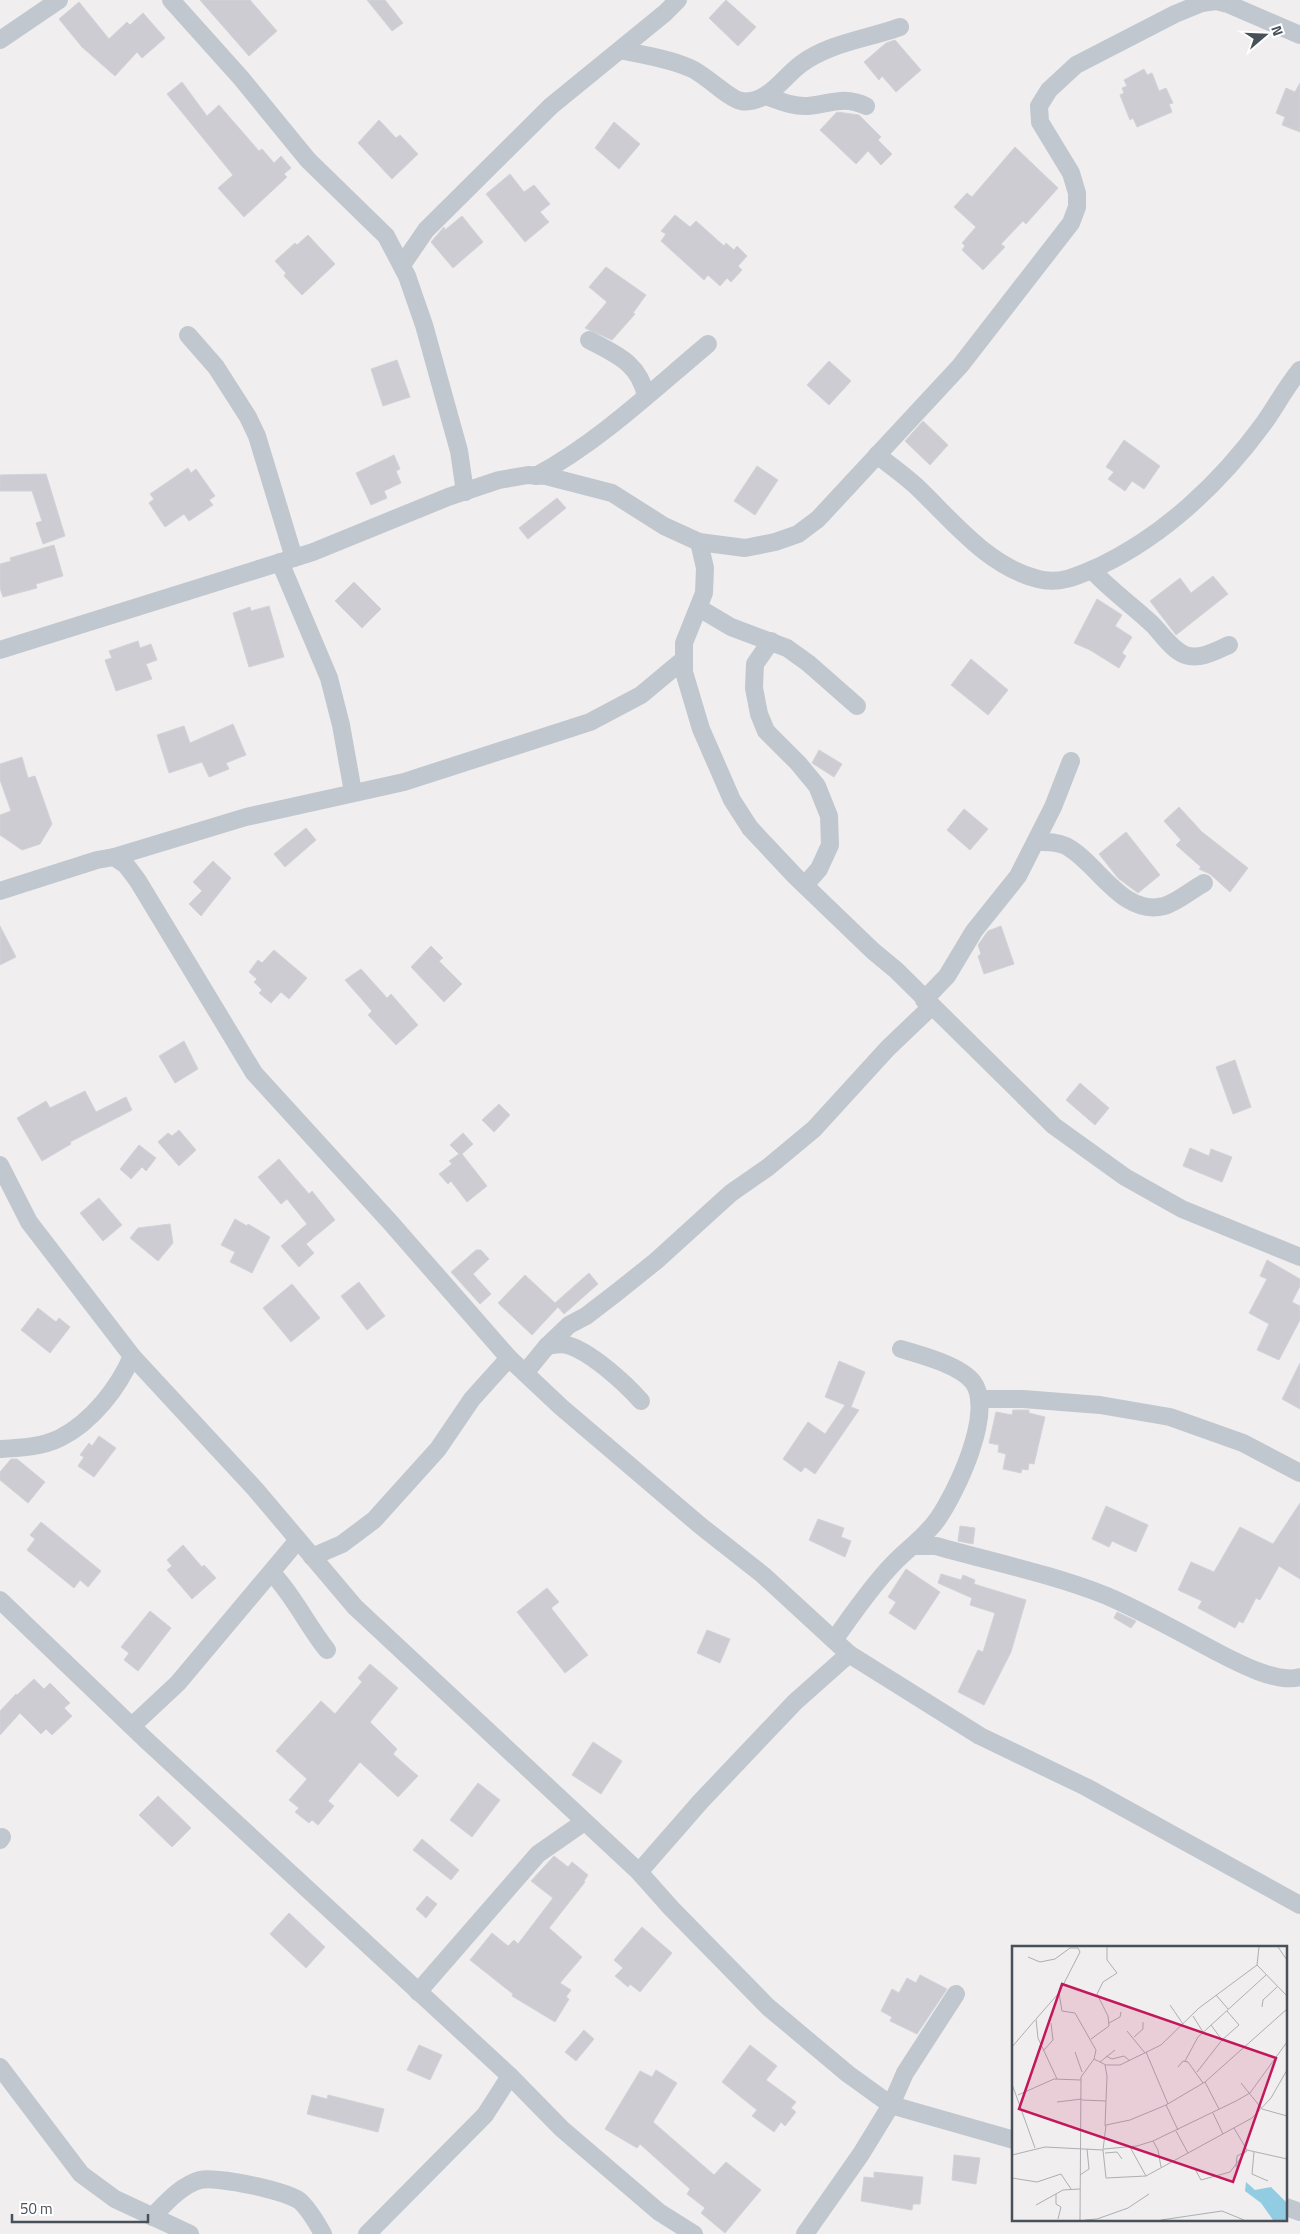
<svg xmlns="http://www.w3.org/2000/svg" width="1300" height="2234" font-family="'Titillium Web',sans-serif">
<style>
.building{fill:#ccccd2;stroke:#d2d3d8}
.lines{fill:none;stroke-linecap:round;stroke-linejoin:round}
.minor{stroke:#c0c7ce;stroke-width:18}
.inset-road{fill:none;stroke:#adafb2;stroke-width:1}
.view{fill:#c2185b;fill-opacity:0.15;stroke:#c2185b;stroke-width:2.5}
.inset-edge{fill:none;stroke:#485059;stroke-width:2.5}
</style>
<rect width="100%" height="100%" fill="#f0eeee"/>
<g class="building">
<polygon points="200,0 250,0 277,31 249,56"/>
<polygon points="367,0 385,0 403,23 392,31"/>
<polygon points="726,0 756,27 738,46 709,18"/>
<polygon points="79,2 109,39 127,22 130,25 143,13 165,38 142,58 137,52 115,76 82,47 59,19"/>
<polygon points="895,40 921,70 896,92 882,76 879,80 864,62 886,43"/>
<polygon points="1144,69 1147,75 1152,73 1159,91 1166,88 1173,103 1169,104 1172,112 1137,127 1133,118 1130,120 1120,95 1124,93 1122,88 1127,86 1124,80"/>
<polygon points="182,82 207,116 219,105 259,151 262,149 274,163 281,156 291,168 284,174 287,177 244,217 218,188 233,175 167,94"/>
<polygon points="1300,83 1300,132 1282,125 1285,117 1276,113 1286,88 1295,92"/>
<polygon points="837,112 859,115 881,137 878,140 892,154 881,165 868,151 856,164 820,130"/>
<polygon points="379,120 396,138 400,135 418,154 392,179 358,143"/>
<polygon points="614,122 640,144 619,169 595,148"/>
<polygon points="1015,147 1058,188 1026,224 1023,221 1001,244 1005,247 983,270 962,250 965,246 962,243 976,227 954,207 967,193 972,197"/>
<polygon points="510,174 524,192 534,185 550,204 540,212 549,222 525,242 486,194"/>
<polygon points="675,215 690,227 696,221 724,246 726,243 734,250 737,246 747,256 738,266 742,270 731,282 727,278 720,286 708,275 704,280 661,241 666,234 661,231"/>
<polygon points="462,216 483,242 453,268 431,242 444,227 445,230"/>
<polygon points="308,235 335,264 302,295 284,276 286,273 275,261 295,243 297,245"/>
<polygon points="606,267 646,295 633,313 635,314 612,340 585,328 607,302 589,287"/>
<polygon points="397,360 410,397 383,406 371,369"/>
<polygon points="829,361 851,381 829,405 807,385"/>
<polygon points="923,421 948,445 930,465 905,441"/>
<polygon points="1124,440 1160,466 1144,489 1132,481 1125,491 1108,479 1114,472 1106,467"/>
<polygon points="394,455 400,469 396,471 401,483 384,491 387,498 371,505 356,473"/>
<polygon points="757,466 778,480 755,515 734,501"/>
<polygon points="188,468 191,473 196,469 215,496 209,500 213,505 189,521 184,514 165,527 149,503 154,499 150,494"/>
<polygon points="46,474 65,536 43,544 36,523 42,521 32,491 0,491 0,475"/>
<polygon points="557,498 566,508 528,539 519,528"/>
<polygon points="54,545 63,576 36,584 37,588 3,597 0,588 0,564 11,561 10,558"/>
<polygon points="1213,576 1228,594 1176,635 1150,601 1180,578 1191,593"/>
<polygon points="354,582 381,609 362,628 335,601"/>
<polygon points="1097,599 1122,615 1115,626 1132,637 1122,653 1126,656 1119,668 1090,650 1074,643"/>
<polygon points="269,606 284,657 249,667 233,613 250,607 251,611"/>
<polygon points="138,641 140,648 151,644 157,660 146,664 152,679 116,691 105,660 112,658 109,651"/>
<polygon points="971,659 1008,690 988,715 951,685"/>
<polygon points="233,724 246,755 226,763 229,769 209,777 202,762 169,773 157,735 184,726 190,743"/>
<polygon points="819,750 842,764 834,777 812,763"/>
<polygon points="22,757 28,778 35,776 52,824 40,844 22,850 0,835 0,815 11,811 0,780 0,764"/>
<polygon points="1179,807 1202,832 1248,868 1230,892 1210,874 1199,869 1201,867 1176,845 1181,840 1164,821"/>
<polygon points="964,809 988,829 970,850 947,830"/>
<polygon points="306,828 316,840 285,867 274,854"/>
<polygon points="1126,832 1160,875 1138,893 1118,878 1099,854"/>
<polygon points="213,861 231,878 201,916 189,904 202,891 193,882"/>
<polygon points="0,926 16,957 0,965"/>
<polygon points="1001,926 1014,964 984,974 978,956 981,954 978,945 988,931"/>
<polygon points="431,946 443,958 439,961 462,984 444,1002 411,967"/>
<polygon points="274,950 307,978 289,999 281,992 271,1003 259,993 262,990 254,982 257,979 249,972 258,960 262,963"/>
<polygon points="361,969 387,998 391,994 418,1025 396,1045 368,1015 372,1011 345,980"/>
<polygon points="184,1041 198,1069 175,1083 159,1056"/>
<polygon points="1235,1060 1251,1107 1233,1114 1216,1067"/>
<polygon points="1080,1083 1109,1108 1095,1125 1066,1100"/>
<polygon points="85,1091 96,1112 126,1097 132,1110 70,1142 71,1144 42,1161 17,1118 46,1101 50,1108"/>
<polygon points="499,1104 510,1115 494,1132 482,1120"/>
<polygon points="179,1130 196,1150 179,1166 158,1142 168,1133 172,1136"/>
<polygon points="463,1133 473,1144 462,1154 487,1186 467,1202 451,1181 448,1184 439,1174 452,1164 449,1161 459,1154 450,1145"/>
<polygon points="139,1145 156,1158 146,1171 142,1167 131,1179 120,1169"/>
<polygon points="1190,1148 1209,1156 1211,1149 1232,1157 1222,1182 1183,1166"/>
<polygon points="279,1159 309,1194 312,1191 335,1220 306,1244 314,1253 299,1267 281,1246 307,1224 287,1199 281,1204 258,1177"/>
<polygon points="99,1198 122,1225 103,1241 80,1213"/>
<polygon points="235,1219 247,1226 248,1224 270,1237 252,1273 230,1262 235,1252 221,1245"/>
<polygon points="170,1224 173,1243 158,1261 130,1238 138,1228"/>
<polygon points="476,1250 481,1250 489,1259 473,1274 491,1294 480,1304 451,1272"/>
<polygon points="1267,1260 1300,1279 1300,1286 1292,1302 1300,1306 1300,1320 1279,1360 1257,1350 1269,1324 1249,1313 1267,1279 1260,1276"/>
<polygon points="589,1273 598,1284 564,1314 558,1307 532,1335 498,1303 525,1275 555,1303"/>
<polygon points="359,1282 385,1316 367,1330 341,1296"/>
<polygon points="292,1284 320,1318 291,1342 263,1308"/>
<polygon points="38,1308 56,1322 59,1318 70,1327 50,1353 21,1330"/>
<polygon points="839,1361 865,1372 851,1407 859,1410 815,1474 805,1467 801,1472 783,1459 808,1422 825,1434 845,1405 825,1397"/>
<polygon points="1300,1363 1300,1409 1282,1399"/>
<polygon points="1013,1410 1029,1410 1029,1413 1045,1417 1034,1464 1029,1463 1028,1470 1022,1469 1021,1473 1003,1469 1006,1454 998,1452 999,1445 989,1443 996,1412 1012,1415"/>
<polygon points="99,1436 116,1448 94,1477 78,1466 84,1457 80,1455 89,1443 92,1446"/>
<polygon points="11,1459 17,1459 45,1482 28,1503 0,1480 0,1472"/>
<polygon points="1300,1503 1300,1579 1279,1566 1260,1600 1256,1598 1243,1623 1239,1621 1235,1628 1198,1608 1202,1601 1178,1590 1191,1562 1214,1572 1240,1527 1273,1544"/>
<polygon points="1106,1506 1148,1525 1136,1552 1112,1541 1109,1547 1092,1539"/>
<polygon points="818,1519 844,1528 841,1537 851,1541 845,1557 809,1540"/>
<polygon points="41,1522 101,1571 88,1587 80,1580 74,1588 27,1550 35,1539 30,1535"/>
<polygon points="960,1526 975,1528 973,1544 958,1541"/>
<polygon points="183,1545 202,1567 204,1565 216,1578 192,1599 167,1570 172,1566 167,1560"/>
<polygon points="906,1569 940,1592 915,1630 889,1613 896,1602 888,1597"/>
<polygon points="941,1574 961,1580 963,1575 975,1580 974,1584 1026,1600 1011,1652 984,1705 958,1692 978,1650 983,1652 995,1613 970,1605 972,1598 938,1583"/>
<polygon points="547,1588 559,1602 551,1608 588,1655 565,1673 517,1612"/>
<polygon points="150,1611 171,1628 138,1671 124,1660 129,1653 121,1647"/>
<polygon points="1117,1612 1136,1621 1131,1628 1114,1618"/>
<polygon points="707,1630 730,1639 720,1663 697,1653"/>
<polygon points="370,1664 398,1688 370,1722 397,1749 393,1754 418,1776 398,1797 360,1762 328,1801 334,1806 318,1825 312,1820 309,1823 295,1812 299,1808 289,1800 307,1779 276,1751 321,1701 335,1714 362,1682 358,1678"/>
<polygon points="34,1679 44,1689 50,1683 70,1703 64,1708 72,1716 52,1735 46,1729 41,1734 20,1713 0,1735 0,1711 16,1694 17,1695"/>
<polygon points="593,1742 622,1761 601,1794 572,1775"/>
<polygon points="478,1783 500,1800 472,1837 450,1820"/>
<polygon points="158,1796 191,1828 172,1847 139,1815"/>
<polygon points="422,1839 459,1870 451,1880 413,1850"/>
<polygon points="554,1856 568,1867 572,1862 588,1875 584,1881 585,1882 549,1928 582,1957 560,1983 571,1990 566,1997 569,1999 555,2022 512,1996 513,1994 470,1960 492,1933 508,1946 514,1940 518,1944 553,1898 531,1881"/>
<polygon points="427,1896 437,1904 426,1918 416,1909"/>
<polygon points="289,1913 325,1947 306,1968 270,1934"/>
<polygon points="642,1927 672,1953 640,1992 630,1984 628,1987 615,1976 623,1968 614,1960"/>
<polygon points="920,1975 947,1989 917,2034 890,2021 892,2017 881,2011 892,1989 899,1993 907,1978 916,1983"/>
<polygon points="584,2030 594,2039 576,2061 565,2052"/>
<polygon points="419,2045 442,2055 430,2080 407,2070"/>
<polygon points="750,2045 777,2066 766,2080 796,2102 791,2108 796,2112 785,2126 781,2122 774,2132 752,2116 757,2110 722,2082"/>
<polygon points="656,2070 677,2083 653,2122 714,2175 726,2162 761,2190 725,2233 701,2213 705,2208 687,2194 690,2189 640,2144 637,2148 605,2129 640,2071 652,2077"/>
<polygon points="312,2095 327,2099 328,2095 384,2109 378,2132 307,2114"/>
<polygon points="954,2155 980,2158 976,2184 952,2180"/>
<polygon points="874,2172 923,2177 920,2204 913,2204 912,2210 861,2201 864,2177 874,2178"/>
</g>
<g class="lines">
<g class="minor">
<polyline points="171,0 241,78 308,160 386,236 407,276 424,325 459,451 465,492"/>
<polyline points="0,40 59,0"/>
<path d="M620,50C643,55 668,58 690,68C705,74 729,99 741,101C767,105 782,78 801,64C829,43 867,39 900,27"/>
<path d="M766,96C780,101 793,107 808,106C831,104 843,95 866,106"/>
<polyline points="402,265 426,230 551,106 665,13 678,0"/>
<polyline points="188,335 216,367 248,417 257,436 294,558"/>
<path d="M589,340C617,355 639,363 646,396"/>
<path d="M877,455C890,465 904,475 916,486C952,520 987,566 1038,579C1060,585 1080,575 1100,566C1165,535 1221,482 1264,423C1276,406 1286,387 1300,370"/>
<path d="M536,476C600,441 653,390 708,344"/>
<polyline points="699,542 705,568 704,593 684,643 684,672 701,729 732,800 750,828 795,876 873,951 896,970 1054,1126 1125,1177 1182,1209 1300,1257"/>
<polyline points="280,562 329,678 341,725 353,792"/>
<path d="M1092,570C1110,590 1132,605 1152,624C1162,634 1171,649 1185,655C1200,660 1216,651 1229,645"/>
<polyline points="699,608 731,627 787,648 808,663 857,706"/>
<polyline points="771,641 755,664 754,688 759,714 766,731 798,763 817,786 829,816 830,845 819,869 805,885"/>
<polyline points="0,650 313,552 448,497 499,480 528,475 546,476 612,493 664,526 699,542 745,548 775,542 798,534 818,519 960,366 1071,223 1077,207 1077,193 1071,173 1040,122 1039,106 1049,90 1076,65 1175,14 1202,3 1216,1 1228,4 1300,35"/>
<path d="M1036,842C1046,842 1056,841 1066,846C1097,862 1122,917 1164,906C1178,902 1191,890 1204,883"/>
<polyline points="114,857 246,817 404,782 590,722 641,695 683,660"/>
<polyline points="0,891 97,860 114,857 126,865 138,881 254,1073 390,1222 509,1358 561,1407 702,1527 763,1575 849,1654 980,1736 1086,1787 1300,1905"/>
<polyline points="924,1000 947,976 974,931 1018,876 1053,807 1071,761"/>
<polyline points="0,1165 29,1222 132,1356 256,1490 355,1607 639,1872 671,1908 768,2007 848,2074 891,2105 1014,2140"/>
<path d="M547,1346C553,1345 561,1343 567,1345C590,1351 625,1383 641,1401"/>
<polyline points="525,1373 547,1346 569,1325 586,1316 616,1293 656,1261 731,1193 767,1168 814,1129 888,1048 932,1006"/>
<polyline points="979,1399 1023,1399 1100,1405 1170,1417 1243,1443 1300,1473"/>
<path d="M0,1449C20,1448 42,1447 60,1438C92,1422 119,1387 132,1356"/>
<path d="M914,1546H936C992,1562 1052,1574 1107,1596C1144,1612 1179,1632 1215,1651C1236,1662 1277,1684 1300,1677"/>
<polyline points="312,1557 342,1544 374,1520 438,1449 472,1399 509,1358"/>
<path d="M272,1573C294,1596 307,1625 327,1650"/>
<polyline points="0,1600 145,1739 510,2076 562,2129 659,2212 694,2234"/>
<path d="M834,1640C852,1615 870,1588 892,1565C907,1549 924,1538 937,1520C956,1493 995,1412 973,1382C960,1365 921,1355 901,1349"/>
<polyline points="132,1726 178,1683 298,1540"/>
<polyline points="0,1840 2,1837"/>
<polyline points="639,1872 701,1801 795,1702 849,1654"/>
<polyline points="418,1992 538,1854 584,1822"/>
<polyline points="0,2067 81,2174 115,2199 190,2234"/>
<polyline points="1286,2207 1300,2212"/>
<path d="M152,2217C165,2204 181,2185 200,2180C216,2176 290,2191 301,2202C310,2211 317,2223 323,2234"/>
<polyline points="367,2234 485,2115 510,2076"/>
<polyline points="805,2234 861,2154 891,2105 905,2073 956,1994"/>
</g>
</g>
<g transform="translate(1012 1946)">
<rect width="275" height="275" fill="#f0eeee"/>
<path d="M234,236L243,244L259,241L275,257V274H261L249,257L233,245Z" fill="#91cce2"/>
<path class="inset-road" d="M247,1L245,19L275,50M266,1L275,14M16,11L28,16L43,13L58,2H66L68,6L47,47L50,65L63,67L84,104L82,113L69,131L68,274M204,49L216,63M158,59L171,78M250,61L251,54L265,41M181,70L191,86M97,77L108,71L109,66M115,85L133,107M122,91L131,83V76M79,93L97,80L96,70L85,48L91,36L105,27L95,14V1M210,94L227,79L215,65M0,101L23,74M32,104L41,94L39,77M63,106L70,126M134,106L156,158M94,110L100,113L112,110L118,115M82,113L94,119H108L149,99L187,62L245,19M173,115L186,91L254,29M88,116L103,104M166,121L171,115L176,116L191,137M185,126L210,94L199,79M45,133L26,92L24,73L46,48M193,136L207,163M229,137L250,163L275,170M0,138L23,202M6,149L42,133L69,134M70,154L94,155M45,156L70,153M154,159L166,184M201,167L211,188M93,180L95,130L93,119M222,182L235,204L275,213M164,185L176,207M141,195L146,204L149,221M118,201L134,230M92,203L125,200L141,195L224,155L238,147L275,96M91,204L94,232L134,230L240,172L259,152L275,124M242,206L240,228L256,235M93,207L105,206L110,213M0,209L33,201L91,204L94,179L118,174L154,159L193,136L275,63M224,221L225,210L235,205M183,223L189,234L218,226L235,204M68,229L77,223L75,203M0,232L25,236L49,228L59,243M44,248V258L49,261L46,273M24,259L51,244L68,243M73,274L85,273L116,262L137,248M149,274L210,265L232,274"/>
<path class="view" d="M50,38L264,112L221,236L7,163Z"/>
<rect width="275" height="275" class="inset-edge"/>
</g>
<g transform="translate(1265 35) rotate(71)" stroke="#ffffff" stroke-width="4" paint-order="stroke">
<path d="M0-4L9 19L0 12L-9 19Z" fill="#485059"/>
<text y="-8" font-size="14" font-weight="bold" text-anchor="middle" fill="#485059">N</text>
</g>
<path d="M12 2214v8h136v-8" fill="none" stroke="#485059" stroke-width="2.5"/>
<text x="20" y="2214" font-size="15" fill="#485059" stroke="#ffffff" stroke-width="4" paint-order="stroke">50 m</text>
</svg>
